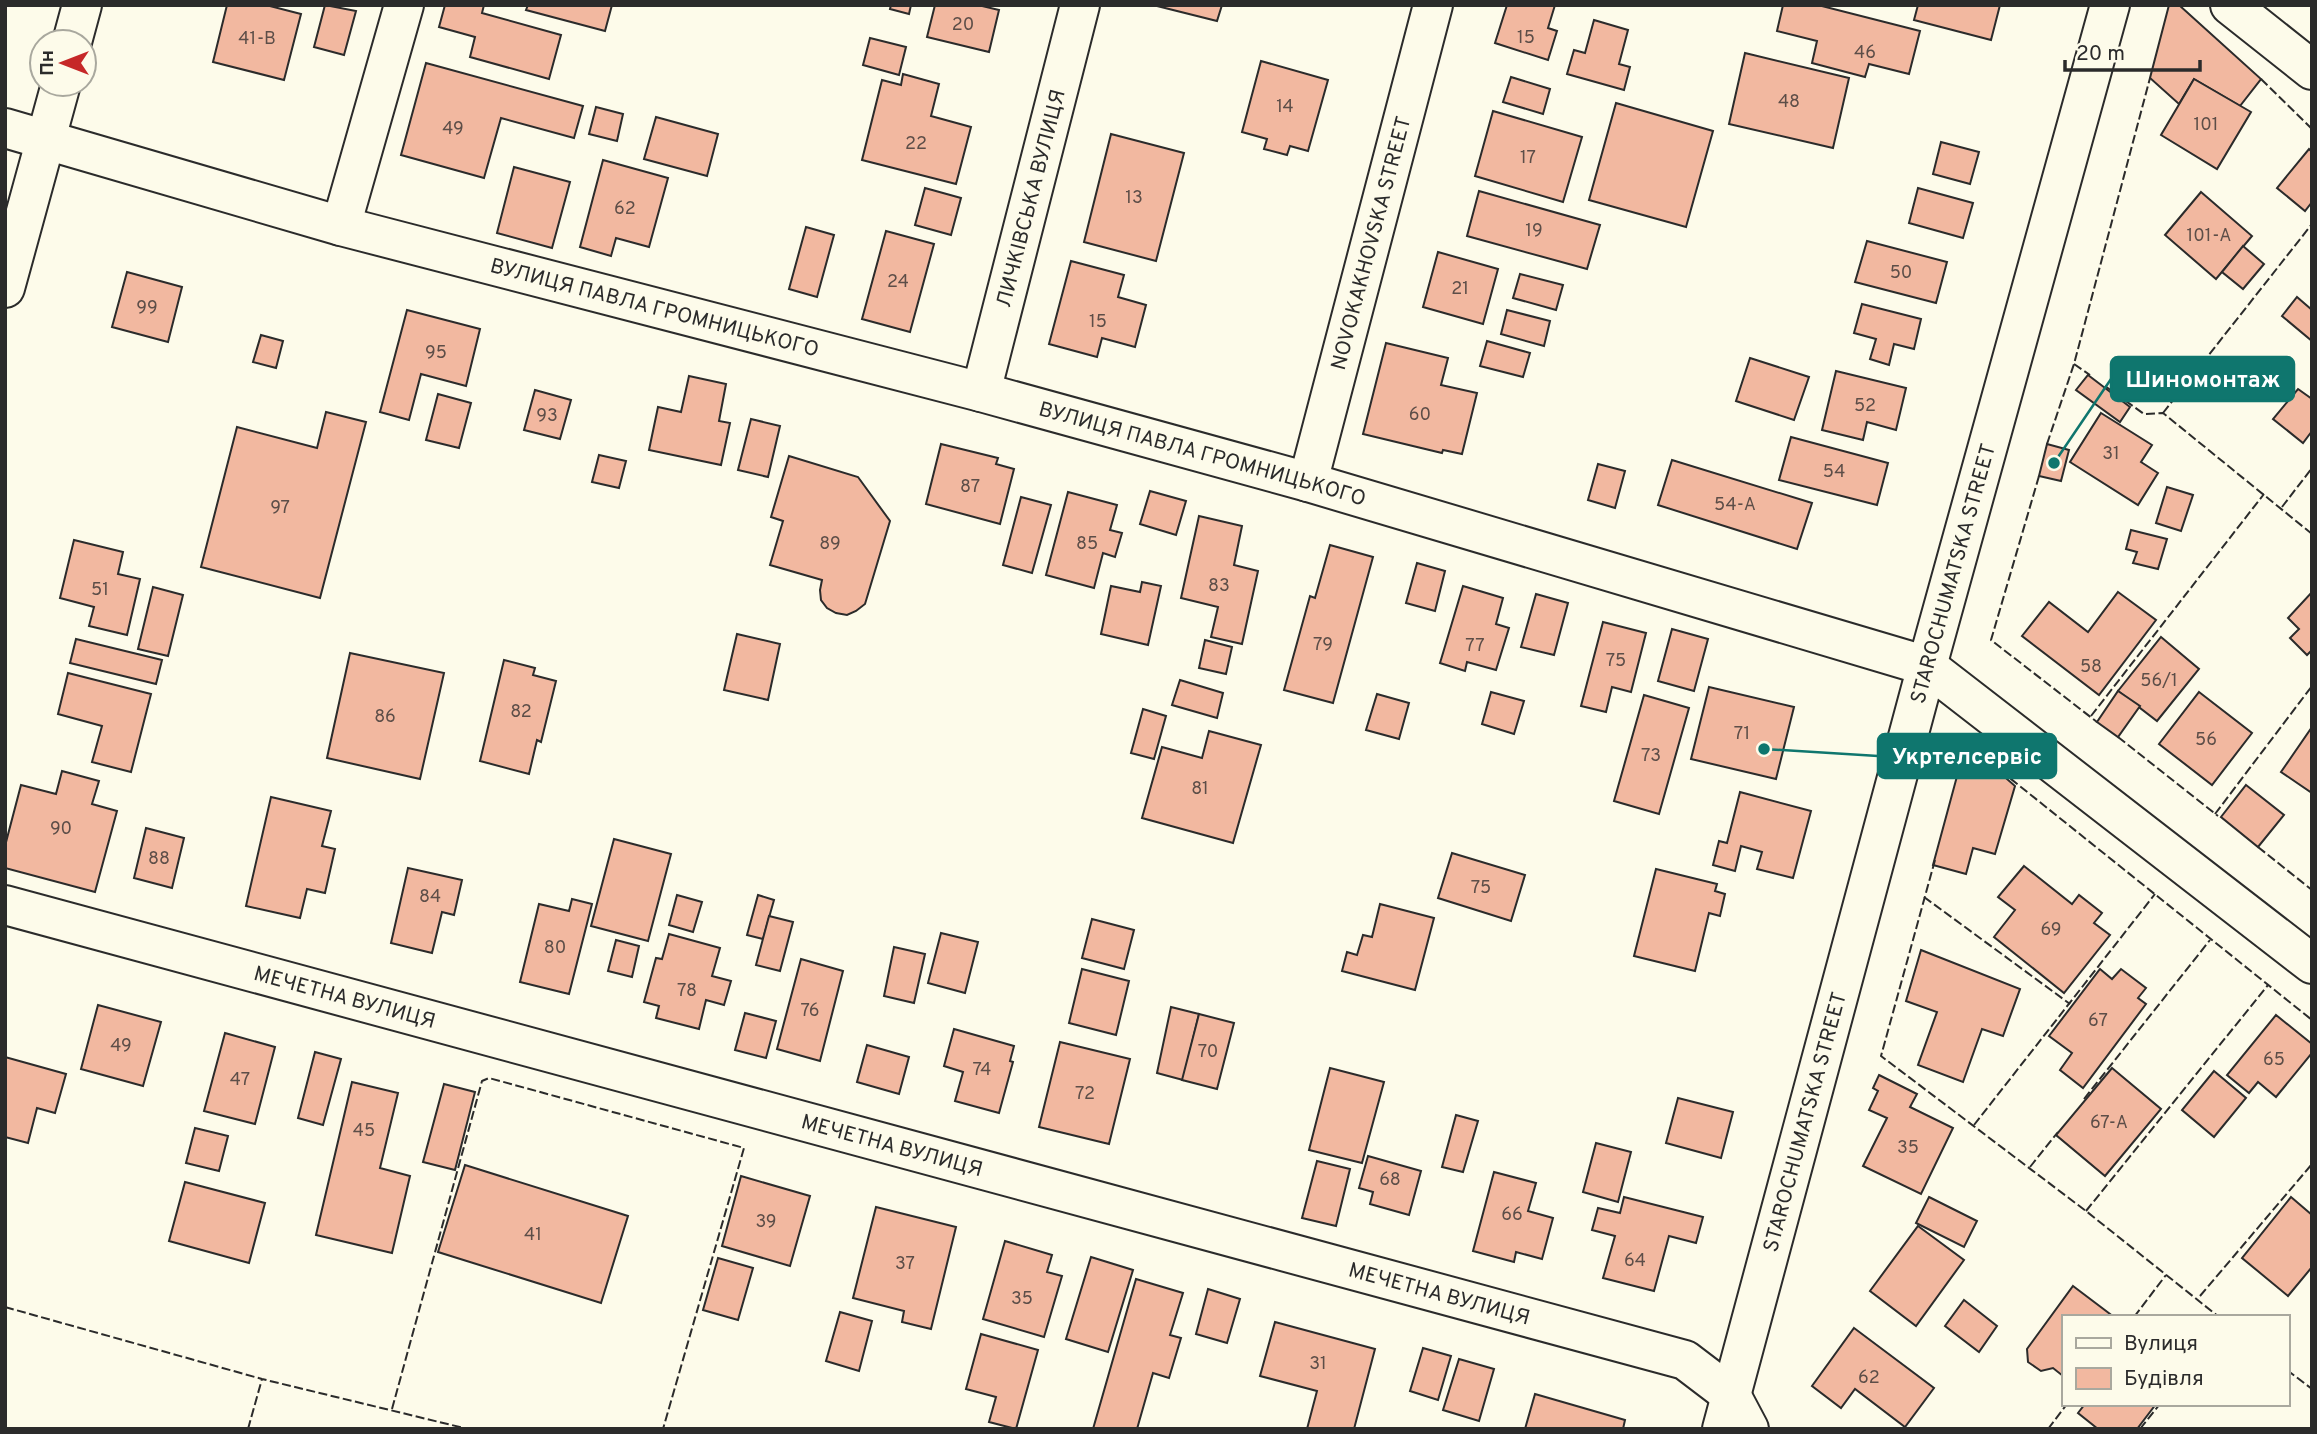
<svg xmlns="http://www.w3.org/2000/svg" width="2317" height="1434" font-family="Overpass,sans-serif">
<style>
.building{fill:#f2b8a0;stroke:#2b2b2b;stroke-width:2}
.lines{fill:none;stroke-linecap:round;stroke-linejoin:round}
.minor-casing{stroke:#2b2b2b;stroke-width:42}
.tertiary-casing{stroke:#2b2b2b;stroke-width:42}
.minor{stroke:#fdfbea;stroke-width:38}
.tertiary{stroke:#fdfbea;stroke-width:38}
.fence{stroke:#2b2b2b;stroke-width:2;stroke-dasharray:9 3.5;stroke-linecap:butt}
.labels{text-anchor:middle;stroke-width:5;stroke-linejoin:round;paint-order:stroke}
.number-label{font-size:18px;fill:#5d4e48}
.street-label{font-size:21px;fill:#2b2b2b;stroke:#fdfbea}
.leader{fill:none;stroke:#0f766e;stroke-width:2.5}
.callout-dot{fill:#0f766e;stroke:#fdfbea;stroke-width:2.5}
.callout{fill:#0f766e;stroke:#0f766e;stroke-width:2.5}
.callout-label{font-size:23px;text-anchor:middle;font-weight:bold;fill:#fff}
</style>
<rect width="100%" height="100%" fill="#fdfbea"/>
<g class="building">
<polygon points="227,5 266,5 301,14 284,80 213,62"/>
<polygon points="325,5 356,11 344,55 314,47"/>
<polygon points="445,5 484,5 482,13 561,35 549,79 470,57 475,37 439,27"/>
<polygon points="528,5 612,5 605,31 526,10"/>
<polygon points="891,5 911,5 909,14 890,9"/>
<polygon points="935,5 978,5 999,10 989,52 927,37"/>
<polygon points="1153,5 1222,5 1217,21"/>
<polygon points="1507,5 1555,5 1548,28 1557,31 1548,60 1495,43"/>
<polygon points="1783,5 1818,5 1920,31 1909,74 1869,64 1865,77 1812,63 1817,41 1777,31"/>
<polygon points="1918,5 2000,5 1991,40 1914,20"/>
<polygon points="2169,5 2179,5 2261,79 2240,106 2194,79 2179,104 2150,78"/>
<polygon points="1594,20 1628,30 1619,64 1630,67 1624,90 1567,74 1574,50 1585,53"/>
<polygon points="870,38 906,47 899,75 863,65"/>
<polygon points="1745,53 1849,78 1833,148 1729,124"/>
<polygon points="1261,61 1328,80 1308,151 1290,146 1287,155 1264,149 1267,139 1242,132"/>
<polygon points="426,63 583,106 574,138 501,118 484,178 401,155"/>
<polygon points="903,74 939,84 931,116 971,127 956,184 862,160 882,80 901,85"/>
<polygon points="1511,77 1550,89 1543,114 1503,102"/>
<polygon points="2194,79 2251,112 2217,169 2161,135"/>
<polygon points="1616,103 1713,131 1686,227 1589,200"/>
<polygon points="596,107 623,114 617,141 589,134"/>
<polygon points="1493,111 1582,137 1563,202 1475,176"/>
<polygon points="656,117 718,134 707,176 644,159"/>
<polygon points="1111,134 1184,153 1156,261 1084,242"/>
<polygon points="1941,142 1979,152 1970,184 1933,174"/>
<polygon points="2309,149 2312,152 2312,202 2305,211 2277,188"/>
<polygon points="603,160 668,178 649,247 616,238 611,256 580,247"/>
<polygon points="514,167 570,182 552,248 497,233"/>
<polygon points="925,188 961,198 951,235 915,225"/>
<polygon points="1918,188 1973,203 1963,238 1909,223"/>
<polygon points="1479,191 1600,225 1587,269 1467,236"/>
<polygon points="2201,192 2252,236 2216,279 2165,235"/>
<polygon points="806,227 834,235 817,297 789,289"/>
<polygon points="886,231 934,244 910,332 862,319"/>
<polygon points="1867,241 1947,262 1936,303 1855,282"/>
<polygon points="2243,246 2264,264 2243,289 2222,272"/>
<polygon points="1438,252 1498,269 1483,324 1423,307"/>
<polygon points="1071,261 1124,275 1118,297 1146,305 1135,347 1102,338 1097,357 1049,344"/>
<polygon points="127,272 182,287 168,342 112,327"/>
<polygon points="1520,274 1563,285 1556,310 1513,298"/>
<polygon points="2297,297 2312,310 2312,341 2282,316"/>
<polygon points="1862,304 1921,319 1914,349 1894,344 1889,365 1870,359 1876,339 1854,333"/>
<polygon points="407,310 480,329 466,386 421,374 409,420 380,412"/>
<polygon points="1507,310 1550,321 1544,346 1501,334"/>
<polygon points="261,335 283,341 276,368 253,362"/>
<polygon points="1487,341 1530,353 1523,377 1480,366"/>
<polygon points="1386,343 1448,358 1441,385 1477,393 1462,454 1443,450 1442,453 1363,434"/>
<polygon points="1750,358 1809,377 1794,420 1736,401"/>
<polygon points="1836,371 1906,388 1896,430 1867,422 1863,440 1822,430"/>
<polygon points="2088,375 2130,407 2120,422 2076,390"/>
<polygon points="689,376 726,384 719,421 730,423 721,465 649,450 658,407 681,412"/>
<polygon points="2298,389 2312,399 2312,431 2303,443 2273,419"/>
<polygon points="535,390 571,400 560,439 524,430"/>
<polygon points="438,394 471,403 459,448 426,440"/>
<polygon points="326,412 366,422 320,598 201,567 237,427 317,448"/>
<polygon points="2101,413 2152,445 2141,462 2158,473 2138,505 2070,462"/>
<polygon points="751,419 780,426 768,477 738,470"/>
<polygon points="1791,437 1888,463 1877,505 1779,480"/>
<polygon points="941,444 998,458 996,464 1014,469 1000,524 926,504"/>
<polygon points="2047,444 2069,450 2061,481 2039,476"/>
<polygon points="599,455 626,461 619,488 592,482"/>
<polygon points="789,456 858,477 890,521 865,604 856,611 847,615 836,613 827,608 821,600 820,590 822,580 770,565 783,521 771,517"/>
<polygon points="1672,460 1812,503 1797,549 1658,505"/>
<polygon points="1598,464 1625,471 1615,508 1588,500"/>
<polygon points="2167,487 2193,495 2181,531 2156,523"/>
<polygon points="1150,491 1186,501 1176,535 1140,524"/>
<polygon points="1068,492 1117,505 1110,530 1122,533 1115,557 1103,553 1094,588 1046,575"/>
<polygon points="1021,497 1051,505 1032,573 1003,565"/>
<polygon points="1199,516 1242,526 1234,565 1258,571 1242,644 1211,637 1218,607 1181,598"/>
<polygon points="2131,530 2167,539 2158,569 2133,563 2137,552 2126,549"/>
<polygon points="74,540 123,552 118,574 140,579 127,635 89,626 94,607 60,598"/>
<polygon points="1330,545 1373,557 1333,703 1284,690 1310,596 1315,598"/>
<polygon points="1417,563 1445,571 1435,611 1406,603"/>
<polygon points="1142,582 1161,586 1148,645 1101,634 1111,586 1140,592"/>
<polygon points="1463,586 1503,598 1496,624 1509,628 1496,670 1467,662 1465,671 1440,663"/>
<polygon points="153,587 183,595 168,656 138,649"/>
<polygon points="2118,592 2156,620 2099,695 2022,636 2049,602 2088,632"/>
<polygon points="2312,592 2312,650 2307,655 2290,638 2299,629 2288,618"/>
<polygon points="1536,594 1568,603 1554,655 1521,647"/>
<polygon points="1603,622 1646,633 1631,692 1612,687 1606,712 1581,706"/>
<polygon points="1672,629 1708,639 1694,691 1658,681"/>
<polygon points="737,634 780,644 768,700 724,690"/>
<polygon points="2161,637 2199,669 2157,721 2118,691"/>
<polygon points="76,639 162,660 156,684 70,663"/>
<polygon points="1205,640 1232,647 1226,674 1199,668"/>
<polygon points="350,653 444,673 420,779 327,758"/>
<polygon points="504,660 535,668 533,675 556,681 541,742 537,740 529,774 480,761"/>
<polygon points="68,673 151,694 131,772 92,762 102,726 58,714"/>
<polygon points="1180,680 1223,693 1217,718 1172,705"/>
<polygon points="1709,687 1794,707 1776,779 1691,759"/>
<polygon points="2118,691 2140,706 2118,737 2097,722"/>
<polygon points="1491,692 1524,701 1514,734 1482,724"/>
<polygon points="2199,692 2252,733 2212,785 2159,744"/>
<polygon points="1377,694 1409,703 1399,739 1366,730"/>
<polygon points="1644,695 1689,708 1659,814 1614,801"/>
<polygon points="1143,709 1166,716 1154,759 1131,753"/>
<polygon points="2312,727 2312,793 2281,772"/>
<polygon points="1209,731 1261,745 1233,843 1142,818 1162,747 1202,758"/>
<polygon points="1966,743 2015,786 1995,854 1973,848 1966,874 1933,865"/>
<polygon points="62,771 99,781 92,804 117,811 95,892 5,868 5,846 21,785 56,794"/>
<polygon points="2246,785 2284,815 2258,847 2221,817"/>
<polygon points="1740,792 1811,811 1793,878 1757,869 1762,852 1741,846 1735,871 1713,865 1719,841 1727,843"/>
<polygon points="271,797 331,811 322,846 335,849 325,893 307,889 300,918 246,906"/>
<polygon points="146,828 184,838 172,888 134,878"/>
<polygon points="614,839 671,854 648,941 591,926"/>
<polygon points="1452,853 1525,875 1511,921 1438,898"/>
<polygon points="2024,866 2072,904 2079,895 2102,913 2094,923 2110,935 2064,993 1994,937 2015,910 1998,897"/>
<polygon points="408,868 462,880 454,915 442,912 432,953 391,943"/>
<polygon points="1656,869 1717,884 1715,891 1725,894 1720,916 1709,913 1695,971 1634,956"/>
<polygon points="677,895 702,902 693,932 669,925"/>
<polygon points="758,895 774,900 763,939 747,935"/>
<polygon points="572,899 592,904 569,994 520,982 539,904 569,911"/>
<polygon points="1380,904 1434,918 1415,990 1342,971 1347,952 1357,955 1363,935 1372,937"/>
<polygon points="769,916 793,922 780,971 756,965"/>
<polygon points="1092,919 1134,930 1124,969 1082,958"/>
<polygon points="941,933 978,942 965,993 928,983"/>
<polygon points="669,934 720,948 712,976 731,981 724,1005 706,1000 699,1029 656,1018 659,1006 644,1002 656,958 662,959"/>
<polygon points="616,940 639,946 632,977 608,971"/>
<polygon points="894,947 925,954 914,1003 884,996"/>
<polygon points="1921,950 2020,989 2003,1036 1982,1029 1963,1082 1918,1065 1937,1012 1906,1001"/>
<polygon points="801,959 843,971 820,1061 777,1049"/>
<polygon points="1082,969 1129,981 1116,1035 1069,1023"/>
<polygon points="2100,969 2112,979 2121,969 2146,988 2138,998 2146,1004 2083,1088 2060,1070 2072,1053 2049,1036"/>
<polygon points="98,1005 161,1022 143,1086 81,1069"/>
<polygon points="1171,1007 1199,1014 1183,1080 1157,1073"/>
<polygon points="745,1013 776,1021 766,1058 735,1050"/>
<polygon points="1199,1014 1234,1023 1217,1089 1182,1080"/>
<polygon points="2276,1015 2312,1044 2312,1053 2276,1097 2258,1082 2249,1093 2227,1075"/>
<polygon points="954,1029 1014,1046 1010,1061 1013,1062 999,1113 955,1101 963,1072 944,1066"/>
<polygon points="225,1033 275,1047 255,1124 204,1111"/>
<polygon points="1060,1042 1130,1059 1109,1144 1039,1127"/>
<polygon points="867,1045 909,1057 899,1094 857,1082"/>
<polygon points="315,1052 341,1059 323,1125 298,1118"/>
<polygon points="5,1057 66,1074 55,1113 37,1108 28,1143 5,1137"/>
<polygon points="1330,1068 1384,1082 1362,1163 1309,1150"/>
<polygon points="2112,1068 2161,1109 2105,1176 2056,1135"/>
<polygon points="2214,1071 2246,1098 2214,1137 2182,1110"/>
<polygon points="1879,1075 1917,1094 1910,1107 1953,1128 1921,1194 1863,1166 1887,1118 1869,1110 1878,1091 1873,1088"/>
<polygon points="352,1082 398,1093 380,1168 410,1176 392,1253 316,1235"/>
<polygon points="444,1084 475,1092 455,1170 423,1162"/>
<polygon points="1678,1098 1733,1112 1721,1158 1666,1143"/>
<polygon points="1456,1115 1478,1121 1463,1172 1442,1167"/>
<polygon points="195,1128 228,1136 219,1171 186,1163"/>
<polygon points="1596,1143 1631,1152 1618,1202 1583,1192"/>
<polygon points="1368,1156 1421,1171 1409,1215 1370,1204 1373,1192 1359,1188"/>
<polygon points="1317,1161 1350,1169 1336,1226 1302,1218"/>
<polygon points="465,1165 628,1216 601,1303 438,1252"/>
<polygon points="1494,1172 1536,1183 1528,1211 1553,1218 1542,1259 1516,1252 1514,1262 1473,1251"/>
<polygon points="741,1176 810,1196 790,1266 722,1246"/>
<polygon points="185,1182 265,1203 249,1263 169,1241"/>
<polygon points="1624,1197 1703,1217 1696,1243 1669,1236 1654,1291 1603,1278 1615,1236 1592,1230 1598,1208 1620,1213"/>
<polygon points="1929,1197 1977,1221 1964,1247 1916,1223"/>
<polygon points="2291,1197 2312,1215 2312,1267 2288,1296 2242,1258"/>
<polygon points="876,1207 956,1227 931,1329 902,1322 904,1311 853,1298"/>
<polygon points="1918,1226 1964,1260 1916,1326 1870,1291"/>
<polygon points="1005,1241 1052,1255 1047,1272 1062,1276 1044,1337 983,1319"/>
<polygon points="1091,1257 1133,1270 1108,1352 1066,1339"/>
<polygon points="718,1258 753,1268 738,1320 703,1310"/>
<polygon points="1136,1279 1183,1293 1170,1335 1181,1338 1169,1378 1153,1373 1137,1429 1093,1429"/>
<polygon points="2073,1286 2114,1317 2063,1317 2063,1376 2053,1368 2041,1371 2028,1362 2027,1349"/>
<polygon points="1208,1289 1240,1299 1227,1343 1196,1334"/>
<polygon points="1964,1300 1997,1326 1979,1352 1945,1326"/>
<polygon points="840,1312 872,1321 859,1371 826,1361"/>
<polygon points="1275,1322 1375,1349 1354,1429 1307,1429 1317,1391 1260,1376"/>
<polygon points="1854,1328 1934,1388 1905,1427 1855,1389 1841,1408 1812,1386"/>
<polygon points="981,1334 1038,1350 1016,1429 989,1422 996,1397 966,1389"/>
<polygon points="1423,1348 1451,1356 1438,1400 1410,1391"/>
<polygon points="1459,1359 1494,1369 1479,1421 1443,1410"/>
<polygon points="1535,1394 1625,1420 1623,1429 1525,1429"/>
<polygon points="2085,1404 2156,1404 2137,1429 2098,1429 2078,1413"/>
</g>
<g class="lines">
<defs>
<g id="minor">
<polyline points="2230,5 2312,70"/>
<path id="s1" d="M5,128L341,226L981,392L1308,482L1927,666L2312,964"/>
<polyline points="341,226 404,5"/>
<path id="s2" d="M981,392L1080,5"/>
<path id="s3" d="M1308,482L1433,5"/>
<path id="s4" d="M5,905L1685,1360L1731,1395L1749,1429"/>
</g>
<g id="tertiary">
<polyline points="72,42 82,5"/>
<polyline points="5,288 61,84"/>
<path id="s5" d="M1722,1429L1927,666L2110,5"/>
</g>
</defs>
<use href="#minor" class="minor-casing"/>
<use href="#tertiary" class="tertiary-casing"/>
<use href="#minor" class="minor"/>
<use href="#tertiary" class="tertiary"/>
<g class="fence">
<polyline points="2261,79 2312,129"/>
<polyline points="2074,364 2090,375"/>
<polyline points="2105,386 2144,414 2163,413 2312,534"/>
<polyline points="2163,413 2312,224"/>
<polyline points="2047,444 2074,364 2150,78"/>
<polyline points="2039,476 1991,640 2097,722"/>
<polyline points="2282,507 2312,468"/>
<polyline points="2091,716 2264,494"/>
<polyline points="2118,737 2218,816"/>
<polyline points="1991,763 2312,1020"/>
<polyline points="2215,814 2312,686"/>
<polyline points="2258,847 2312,890"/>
<polyline points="1935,860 1881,1056 2086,1211 2219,1317"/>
<polyline points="1924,897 2070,1004"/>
<polyline points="2084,1099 2210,940"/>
<polyline points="1974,1125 2155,894"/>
<polyline points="2030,1167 2058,1132"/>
<polyline points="2086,1211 2268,985"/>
<polyline points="2200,1296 2312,1164"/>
<polyline points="5,1307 262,1379 468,1429"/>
<polyline points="2134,1317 2166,1275"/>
<polyline points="2287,1370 2312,1389"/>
<polyline points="392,1409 482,1081 489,1078 744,1148 663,1429"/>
<polyline points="248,1429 262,1379"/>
<polyline points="2048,1429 2067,1404"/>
<polyline points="2140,1429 2160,1404"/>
</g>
</g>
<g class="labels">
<g class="number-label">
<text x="963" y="30">20</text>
<text x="1526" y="43">15</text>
<text x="257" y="44">41-В</text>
<text x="1865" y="58">46</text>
<text x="1789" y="107">48</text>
<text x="1285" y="112">14</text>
<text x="2206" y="130">101</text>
<text x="453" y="134">49</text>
<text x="916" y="149">22</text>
<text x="1528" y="163">17</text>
<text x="1134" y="203">13</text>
<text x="625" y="214">62</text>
<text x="1534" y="236">19</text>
<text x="2209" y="241">101-А</text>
<text x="1901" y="278">50</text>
<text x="898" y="287">24</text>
<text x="1460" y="294">21</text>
<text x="147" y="313">99</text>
<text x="1098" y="327">15</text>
<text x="436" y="358">95</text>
<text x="1865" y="411">52</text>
<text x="1420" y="420">60</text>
<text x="547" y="421">93</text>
<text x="2111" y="459">31</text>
<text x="1834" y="477">54</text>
<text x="970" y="492">87</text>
<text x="1735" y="510">54-А</text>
<text x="280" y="513">97</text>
<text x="830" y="549">89</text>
<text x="1087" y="549">85</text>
<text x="1219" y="591">83</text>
<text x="100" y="595">51</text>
<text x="1323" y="650">79</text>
<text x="1475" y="651">77</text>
<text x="1616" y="666">75</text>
<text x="2091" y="672">58</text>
<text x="2159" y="686">56/1</text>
<text x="521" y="717">82</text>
<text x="385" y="722">86</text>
<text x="1742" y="739">71</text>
<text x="2206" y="745">56</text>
<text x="1651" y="761">73</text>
<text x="1200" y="794">81</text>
<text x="61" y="834">90</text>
<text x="159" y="864">88</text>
<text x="1481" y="893">75</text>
<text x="430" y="902">84</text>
<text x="2051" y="935">69</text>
<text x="555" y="953">80</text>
<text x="687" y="996">78</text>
<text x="810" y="1016">76</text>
<text x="2098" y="1026">67</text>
<text x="121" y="1051">49</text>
<text x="1208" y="1057">70</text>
<text x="2274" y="1065">65</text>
<text x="982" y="1075">74</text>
<text x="240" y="1085">47</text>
<text x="1085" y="1099">72</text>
<text x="2109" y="1128">67-А</text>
<text x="364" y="1136">45</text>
<text x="1908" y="1153">35</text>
<text x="1390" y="1185">68</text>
<text x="1512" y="1220">66</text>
<text x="766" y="1227">39</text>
<text x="533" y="1240">41</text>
<text x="1635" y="1266">64</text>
<text x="905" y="1269">37</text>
<text x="1022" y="1304">35</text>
<text x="1318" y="1369">31</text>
<text x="1869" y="1383">62</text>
</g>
<g class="street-label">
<text dy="7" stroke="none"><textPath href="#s2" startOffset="200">ЛИЧКІВСЬКА ВУЛИЦЯ</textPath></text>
<text dy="7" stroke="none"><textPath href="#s3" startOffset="247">NOVOKAKHOVSKA STREET</textPath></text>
<text dy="7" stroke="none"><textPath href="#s1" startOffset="674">ВУЛИЦЯ ПАВЛА ГРОМНИЦЬКОГО</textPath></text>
<text dy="7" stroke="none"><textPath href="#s1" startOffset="1241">ВУЛИЦЯ ПАВЛА ГРОМНИЦЬКОГО</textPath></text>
<text dy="7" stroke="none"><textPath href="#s5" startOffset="886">STAROCHUMATSKA STREET</textPath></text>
<text dy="7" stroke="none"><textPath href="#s4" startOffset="352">МЕЧЕТНА ВУЛИЦЯ</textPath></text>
<text dy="7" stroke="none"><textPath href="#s5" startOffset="318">STAROCHUMATSKA STREET</textPath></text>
<text dy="7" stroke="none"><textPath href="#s4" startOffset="919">МЕЧЕТНА ВУЛИЦЯ</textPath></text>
<text dy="7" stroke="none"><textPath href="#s4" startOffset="1486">МЕЧЕТНА ВУЛИЦЯ</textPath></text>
</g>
</g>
<path class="leader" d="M2054 463L2111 379M1764 749L1878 756"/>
<g class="callout-dot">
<circle cx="2054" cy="463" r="7"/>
<circle cx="1764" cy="749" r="7"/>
</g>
<g class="callout">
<rect x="2111" y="357" width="183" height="44" rx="7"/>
<rect x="1878" y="734" width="178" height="44" rx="7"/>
</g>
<g class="callout-label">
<text x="2203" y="387">Шиномонтаж</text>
<text x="1967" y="764">Укртелсервіс</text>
</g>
<rect width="2317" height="1434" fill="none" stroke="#2b2b2b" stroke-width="14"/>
<rect x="2062" y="1315" width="228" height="91" fill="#fdfbea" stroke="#a9a89e" stroke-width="2"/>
<rect x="2076" y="1338" width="35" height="10" fill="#fdfbea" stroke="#a9a89e" stroke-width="2"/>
<text x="2124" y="1350" font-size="21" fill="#2b2b2b">Вулиця</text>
<rect x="2076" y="1368" width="35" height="21" fill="#f2b8a0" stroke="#a9a89e" stroke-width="2"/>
<text x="2124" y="1385" font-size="21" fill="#2b2b2b">Будівля</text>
<g transform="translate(63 63) rotate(270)"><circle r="33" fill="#fdfbea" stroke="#a9a89e" stroke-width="2"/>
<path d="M0-5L12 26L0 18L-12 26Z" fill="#c62828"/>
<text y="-10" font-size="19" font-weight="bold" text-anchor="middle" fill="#2b2b2b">Пн</text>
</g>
<path d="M2065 60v10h135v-10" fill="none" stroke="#2b2b2b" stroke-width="3.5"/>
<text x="2076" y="60" font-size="21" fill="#2b2b2b" stroke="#fdfbea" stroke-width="5" paint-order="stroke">20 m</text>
</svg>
